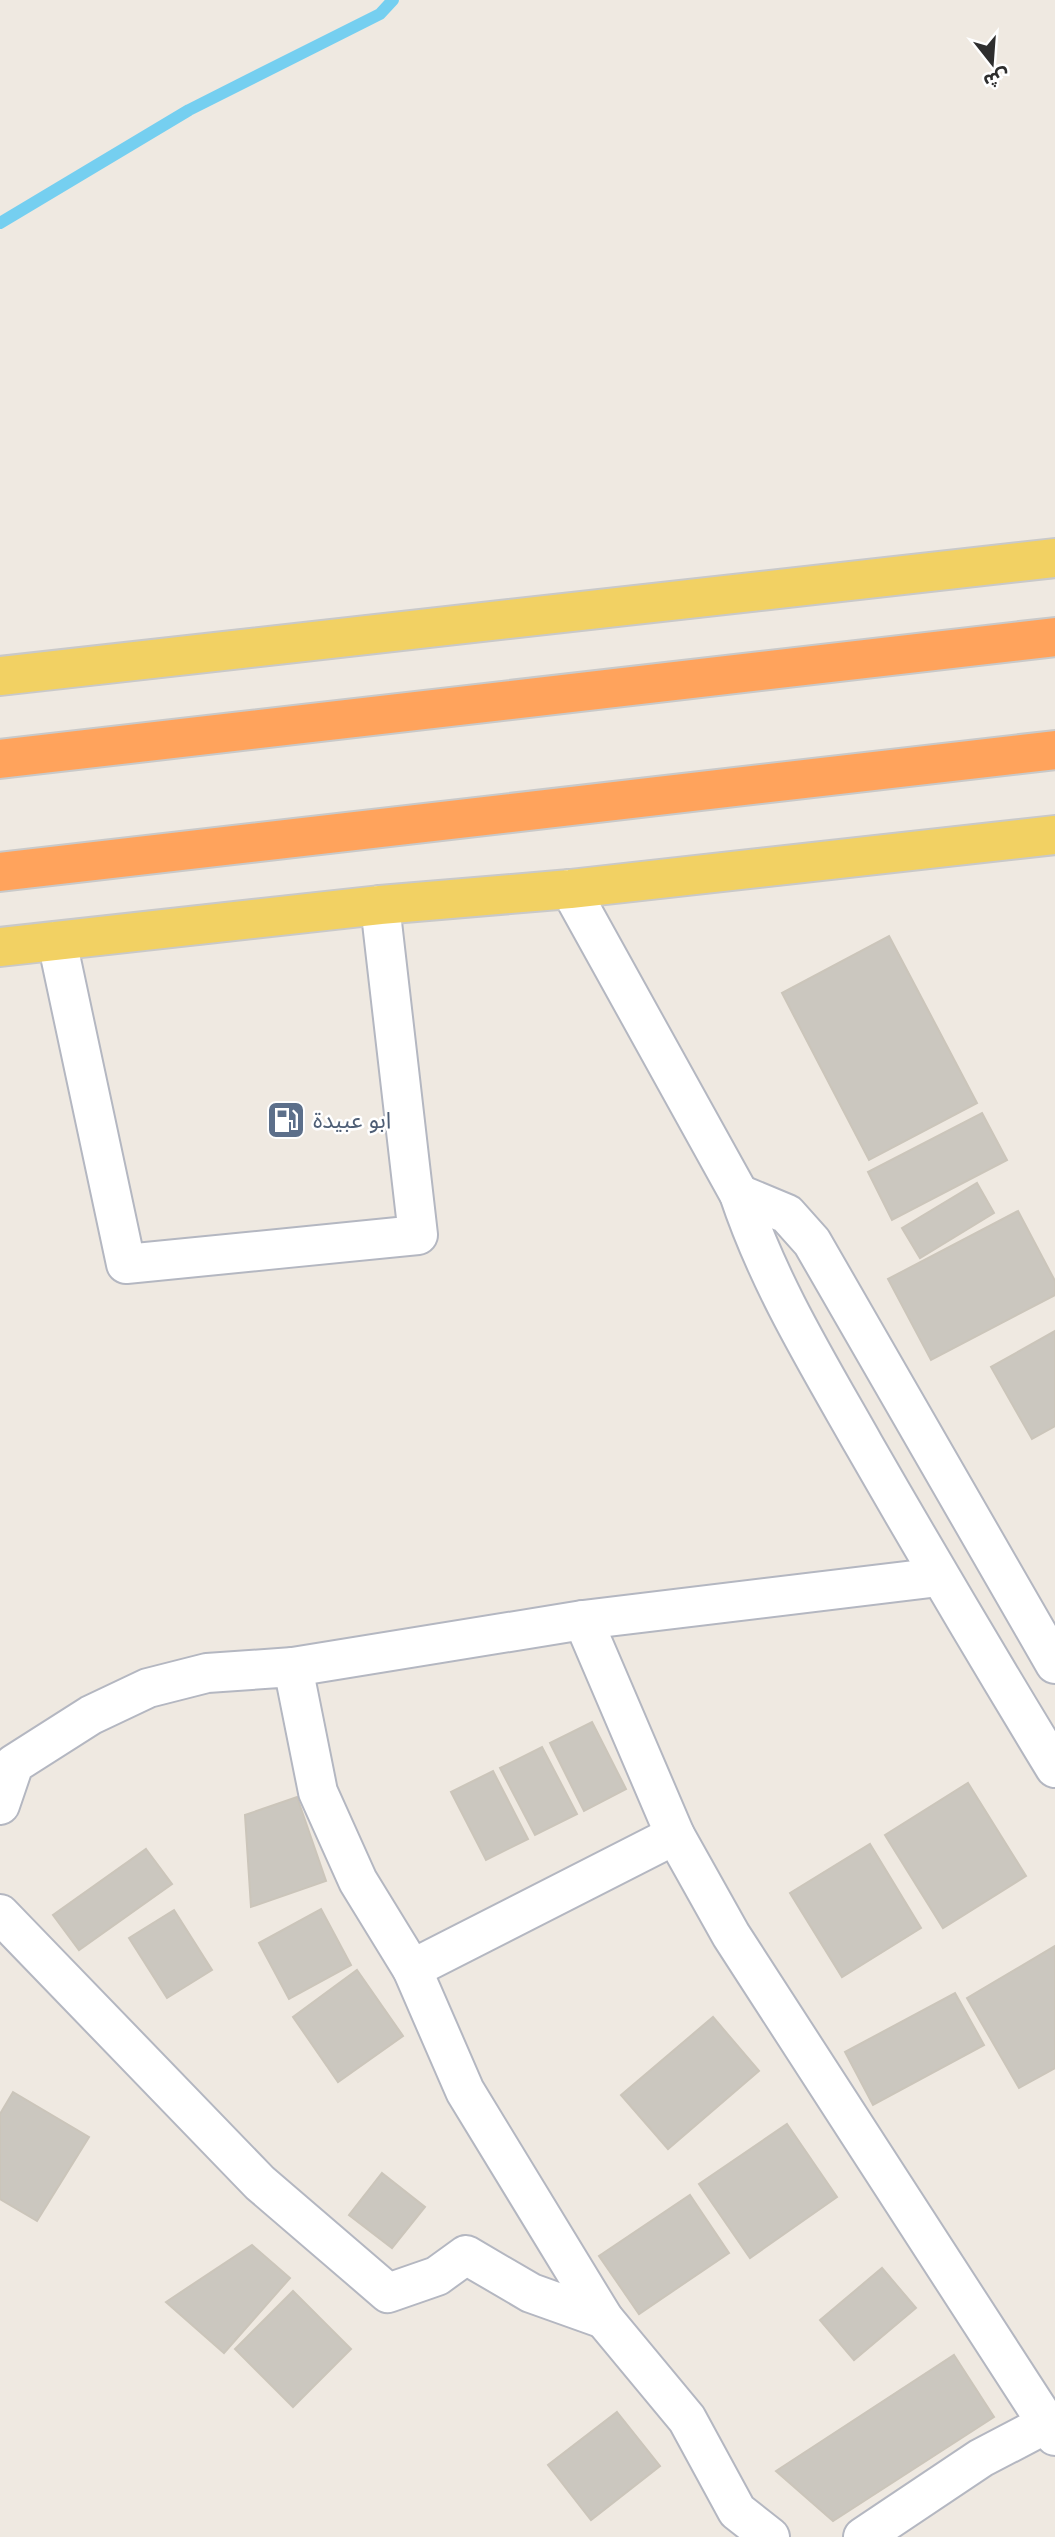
<svg xmlns="http://www.w3.org/2000/svg" width="1055" height="2537" font-family="Poppins,'Noto Sans Arabic',sans-serif">
<style>
.lines{fill:none;stroke-linecap:round;stroke-linejoin:round}
.stream{stroke:#75cff0;stroke-width:12}
.building{fill:#cbc7bf;stroke:#cbc5ba;stroke-width:2}
.minor-casing{stroke:#b4b7c1;stroke-width:42}
.major-casing{stroke:#c9c9c9;stroke-width:42}
.highway-casing{stroke:#c9c9c9;stroke-width:42}
.minor{stroke:#fff;stroke-width:38}
.major{stroke:#f2d163;stroke-width:38}
.highway{stroke:#ffa35c;stroke-width:38}
.labels{text-anchor:middle;stroke-width:5;stroke-linejoin:round;paint-order:stroke}
.service-label{font-size:23px;fill:#4e5e75;stroke:#fff;text-anchor:start}
</style>
<rect width="100%" height="100%" fill="#efe9e1"/>
<g class="lines">
<polyline class="stream" points="0,223 189,110 380,14 393,0"/>
</g>
<g class="building">
<polygon points="889,936 977,1103 869,1160 782,993"/>
<polygon points="982,1113 1007,1160 892,1220 868,1172"/>
<polygon points="977,1183 994,1213 920,1258 902,1228"/>
<polygon points="1018,1211 1055,1281 1055,1295 931,1360 888,1279"/>
<polygon points="1055,1331 1055,1426 1032,1439 991,1367"/>
<polygon points="592,1722 626,1789 584,1811 550,1743"/>
<polygon points="542,1747 577,1814 535,1835 500,1768"/>
<polygon points="493,1771 528,1839 486,1860 451,1792"/>
<polygon points="968,1783 1026,1876 943,1928 885,1835"/>
<polygon points="297,1797 326,1881 251,1907 245,1815"/>
<polygon points="870,1844 921,1928 842,1977 790,1893"/>
<polygon points="146,1849 172,1884 79,1950 53,1915"/>
<polygon points="321,1909 351,1965 289,1999 259,1943"/>
<polygon points="174,1910 212,1970 167,1998 129,1938"/>
<polygon points="1055,1946 1055,2068 1019,2088 967,1998"/>
<polygon points="357,1970 403,2036 338,2082 293,2017"/>
<polygon points="955,1993 984,2045 873,2105 845,2052"/>
<polygon points="713,2017 759,2071 668,2149 621,2095"/>
<polygon points="13,2092 89,2137 37,2221 0,2199 0,2114"/>
<polygon points="787,2124 837,2197 750,2258 699,2184"/>
<polygon points="382,2173 425,2207 392,2248 349,2215"/>
<polygon points="690,2195 729,2253 639,2314 599,2256"/>
<polygon points="252,2245 290,2278 224,2353 166,2302"/>
<polygon points="882,2268 916,2308 854,2360 820,2320"/>
<polygon points="293,2291 351,2349 293,2407 235,2349"/>
<polygon points="954,2355 994,2417 833,2521 776,2471"/>
<polygon points="617,2412 660,2466 591,2520 548,2465"/>
</g>
<g class="lines">
<defs>
<g id="minor">
<path d="M570,889L739,1194C769,1284 817,1362 864,1445C926,1553 990,1661 1055,1768"/>
<polyline points="57,941 126,1264 418,1235 380,905"/>
<polyline points="739,1194 787,1214 812,1242 1055,1664"/>
<polyline points="583,1620 675,1835 731,1935 1055,2436"/>
<polyline points="293,1667 583,1620 939,1577"/>
<polyline points="0,1805 14,1764 91,1715 148,1688 207,1673 293,1667 318,1792 358,1881 412,1969 465,2091 604,2319 687,2419 737,2511 770,2537"/>
<polyline points="0,1914 260,2183 388,2293 437,2276 466,2255 531,2293 604,2319"/>
<polyline points="412,1969 675,1835"/>
<polyline points="863,2537 981,2458 1046,2424"/>
</g>
<g id="major">
<polyline points="0,676 1055,558"/>
<polyline points="0,947 380,905 570,889 1055,835"/>
</g>
<g id="highway">
<polyline points="0,759 1055,637"/>
<polyline points="0,872 1055,750"/>
</g>
</defs>
<use href="#minor" class="minor-casing"/>
<use href="#major" class="major-casing"/>
<use href="#highway" class="highway-casing"/>
<use href="#minor" class="minor"/>
<use href="#major" class="major"/>
<use href="#highway" class="highway"/>
</g>
<defs>
<symbol id="fuel-square" viewBox="-11 -11 22 22"><rect x="-9" y="-9" width="18" height="18" rx="4" fill="#5c6f8a" stroke="#fff"/><path d="M-5.5-6h7V0h2V4h1.3V-2.5L3-4.5l.8-.8L6-3V5H2.5V1h-1V6h-7ZM-4.2-4.7v3.2H.2V-4.7Z" fill="#fff"/></symbol>
</defs>
<g fill-rule="evenodd">
<use href="#fuel-square" x="264" y="1098" width="44" height="44"/>
</g>
<g class="labels">
<g class="service-label">
<text x="313" y="1128">ابو عبيدة</text>
</g>
</g>
<g transform="translate(992 63) rotate(163)" stroke="#ffffff" stroke-width="5" paint-order="stroke">
<path d="M0-5L12 26L0 18L-12 26Z" fill="#2e2e2e"/>
<text y="-10" font-size="19" font-weight="bold" text-anchor="middle" fill="#2e2e2e">ش</text>
</g>
</svg>
